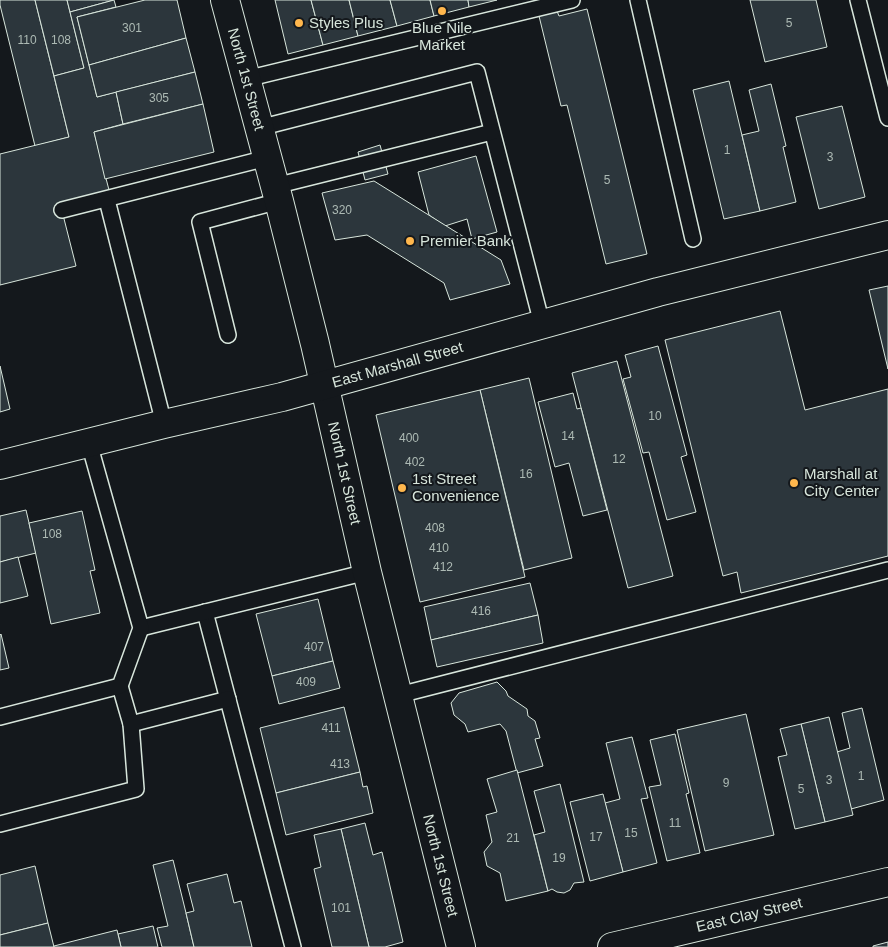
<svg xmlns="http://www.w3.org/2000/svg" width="888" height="947" font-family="Arial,sans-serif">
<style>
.building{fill:#2c363c;stroke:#d8e6dc}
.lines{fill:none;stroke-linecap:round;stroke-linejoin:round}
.service-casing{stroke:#d8e6dc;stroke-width:18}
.tertiary-casing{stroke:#d8e6dc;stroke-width:30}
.service{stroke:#14181c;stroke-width:15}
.tertiary{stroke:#14181c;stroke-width:28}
.poi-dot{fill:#ffb74d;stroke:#14181c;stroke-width:2}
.labels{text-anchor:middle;stroke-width:4;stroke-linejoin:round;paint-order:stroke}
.number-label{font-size:12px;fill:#adbab4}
.poi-label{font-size:15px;fill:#d8e6dc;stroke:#14181c;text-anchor:start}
.street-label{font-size:15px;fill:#d8e6dc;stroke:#14181c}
</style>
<rect width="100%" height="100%" fill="#14181c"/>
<g class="building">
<polygon points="0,0 35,0 69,137 35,146 0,5"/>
<polygon points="35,0 67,0 84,68 54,76"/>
<polygon points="67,0 114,0 70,12"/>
<polygon points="114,0 116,7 77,17 97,97 116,92 123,124 94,132 109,190 60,203 76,266 0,285 0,154 69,137 54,76 84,68 70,12"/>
<polygon points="145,0 177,0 186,38 89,65 77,17"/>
<polygon points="275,0 311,0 323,45 288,54"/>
<polygon points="311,0 349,0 358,36 323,45"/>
<polygon points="349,0 390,0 397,26 358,36"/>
<polygon points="390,0 430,0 434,16 397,26"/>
<polygon points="430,0 468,0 469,7 434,16"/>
<polygon points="468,0 497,0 469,7"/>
<polygon points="750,0 816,0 827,47 765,62"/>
<polygon points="587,9 647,254 606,264 567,105 561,106 539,16 557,11 559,16"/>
<polygon points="186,38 195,72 97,97 89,65"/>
<polygon points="195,72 203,104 123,124 116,92"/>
<polygon points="729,81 760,211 724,219 693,90"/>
<polygon points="771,84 786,146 783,147 796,202 760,211 742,135 759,131 749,90"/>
<polygon points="203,104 214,152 105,179 94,132"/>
<polygon points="842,106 865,197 819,209 796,117"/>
<polygon points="380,145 388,174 365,180 358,152"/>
<polygon points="476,156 497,232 472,239 467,219 445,226 429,215 418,172"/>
<polygon points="374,181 501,260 510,284 450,300 444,283 367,235 335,240 322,193"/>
<polygon points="888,286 888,369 869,290"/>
<polygon points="780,311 805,410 888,389 888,556 741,593 737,572 723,576 665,340"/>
<polygon points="658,346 687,455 681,457 696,512 667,520 649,452 643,453 623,379 631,377 625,355"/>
<polygon points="617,361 673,576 628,588 572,373"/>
<polygon points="0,366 10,409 0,412"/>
<polygon points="529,378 572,558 524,570 480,390"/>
<polygon points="480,390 525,577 420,602 376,415"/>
<polygon points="573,393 577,409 581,408 607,510 583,516 569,463 555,467 538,402"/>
<polygon points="26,510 36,553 0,562 0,516"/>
<polygon points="82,511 95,570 90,571 100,613 51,624 29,523"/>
<polygon points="18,557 28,596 0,603 0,562"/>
<polygon points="530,583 538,615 431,640 424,607"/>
<polygon points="318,599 333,661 272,676 256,614"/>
<polygon points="538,615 543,643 437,667 431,640"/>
<polygon points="1,634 9,668 0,670 0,635"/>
<polygon points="333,661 340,688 279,704 272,676"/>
<polygon points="497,682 506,691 508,696 527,709 528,716 535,721 540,738 535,739 543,766 517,773 506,731 500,724 468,732 465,724 454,715 451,703 459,693"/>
<polygon points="344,707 360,772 276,793 260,728"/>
<polygon points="862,708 884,800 851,809 837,752 850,748 842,713"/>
<polygon points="746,714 774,835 705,851 677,730"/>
<polygon points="829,717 853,815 825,822 801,724"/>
<polygon points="801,724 825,822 795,829 778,757 787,755 780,729"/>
<polygon points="675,734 689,793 686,794 700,853 667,861 649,787 661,785 650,740"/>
<polygon points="632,737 648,798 641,799 657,863 623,872 605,803 620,799 606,743"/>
<polygon points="517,770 548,891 506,901 500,873 487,866 484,852 492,842 486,815 497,812 487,779"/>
<polygon points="360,772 363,787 367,786 373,813 286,835 276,793"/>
<polygon points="560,784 584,882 574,883 570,890 564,893 557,892 552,889 548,891 534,835 545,832 534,791"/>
<polygon points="603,794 623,872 590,881 570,802"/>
<polygon points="365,823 373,855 382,852 403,942 385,947 369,947 341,829"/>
<polygon points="341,829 369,947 332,947 314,869 321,867 314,835"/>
<polygon points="173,860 186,913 194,947 162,947 157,928 168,926 153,865"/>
<polygon points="35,866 48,923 0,935 0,875"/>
<polygon points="227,874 234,903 241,901 252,947 194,947 186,913 194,911 187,884"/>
<polygon points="48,923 54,947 0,947 0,935"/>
<polygon points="153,926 158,947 121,947 118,934"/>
<polygon points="117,930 121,947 54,947 54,946"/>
<polygon points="888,942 888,947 873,947 873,946"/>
</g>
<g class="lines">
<defs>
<g id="service">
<polyline points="638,0 693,239"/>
<polyline points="858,0 888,118"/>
<polyline points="246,79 572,0"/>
<polyline points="259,128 477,72 542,324"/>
<polyline points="275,186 492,132"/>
<polyline points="107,200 164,424"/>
<polyline points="62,210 267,158"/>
<polyline points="228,335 200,222 279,201"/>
<polyline points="205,612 293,947"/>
<polyline points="141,628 367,572"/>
<polyline points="120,686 131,724"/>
<polyline points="399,695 888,570"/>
<polyline points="0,717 120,686 141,628 89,443"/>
<polyline points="0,824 136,789 131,724 228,699"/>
</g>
<g id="tertiary">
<path id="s1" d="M225,0L279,201L315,344L367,572L461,947"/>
<path id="s2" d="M0,465L164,424L282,397L658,292L888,235"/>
<path id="s3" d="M612,947L888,882"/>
</g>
</defs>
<use href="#service" class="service-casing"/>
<use href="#tertiary" class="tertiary-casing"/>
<use href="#service" class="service"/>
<use href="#tertiary" class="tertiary"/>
</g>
<g class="poi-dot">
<circle cx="442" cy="11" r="5"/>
<circle cx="299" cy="23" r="5"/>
<circle cx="410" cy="241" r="5"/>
<circle cx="794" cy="483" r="5"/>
<circle cx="402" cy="488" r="5"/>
</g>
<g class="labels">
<g class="number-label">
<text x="789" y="27">5</text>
<text x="132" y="32">301</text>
<text x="27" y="44">110</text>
<text x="61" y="44">108</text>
<text x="159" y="102">305</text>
<text x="727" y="154">1</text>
<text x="830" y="161">3</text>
<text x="607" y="184">5</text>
<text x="342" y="214">320</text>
<text x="655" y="420">10</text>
<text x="568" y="440">14</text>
<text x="409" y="442">400</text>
<text x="619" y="463">12</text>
<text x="415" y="466">402</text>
<text x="526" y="478">16</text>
<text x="435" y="532">408</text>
<text x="52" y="538">108</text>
<text x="439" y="552">410</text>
<text x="443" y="571">412</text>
<text x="481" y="615">416</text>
<text x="314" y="651">407</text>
<text x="306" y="686">409</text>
<text x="331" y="732">411</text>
<text x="340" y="768">413</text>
<text x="861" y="780">1</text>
<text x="829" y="784">3</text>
<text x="726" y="787">9</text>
<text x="801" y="793">5</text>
<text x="675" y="827">11</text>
<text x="631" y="837">15</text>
<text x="596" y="841">17</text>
<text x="513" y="842">21</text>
<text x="559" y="862">19</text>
<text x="341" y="912">101</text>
</g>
<g class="poi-label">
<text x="309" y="28">Styles Plus</text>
<text x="442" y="33" text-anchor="middle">Blue Nile<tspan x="442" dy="17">Market</tspan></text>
<text x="420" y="246">Premier Bank</text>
<text x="804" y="479">Marshall at<tspan x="804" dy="17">City Center</tspan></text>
<text x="412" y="484">1st Street<tspan x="412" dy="17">Convenience</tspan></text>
</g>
<g class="street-label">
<text dy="5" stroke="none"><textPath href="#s1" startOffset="82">North 1st Street</textPath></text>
<text dy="5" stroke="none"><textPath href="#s2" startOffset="410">East Marshall Street</textPath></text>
<text dy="5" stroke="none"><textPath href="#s1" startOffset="488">North 1st Street</textPath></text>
<text dy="5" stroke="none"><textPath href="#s1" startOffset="892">North 1st Street</textPath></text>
<text dy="5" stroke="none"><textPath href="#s3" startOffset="141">East Clay Street</textPath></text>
</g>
</g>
</svg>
